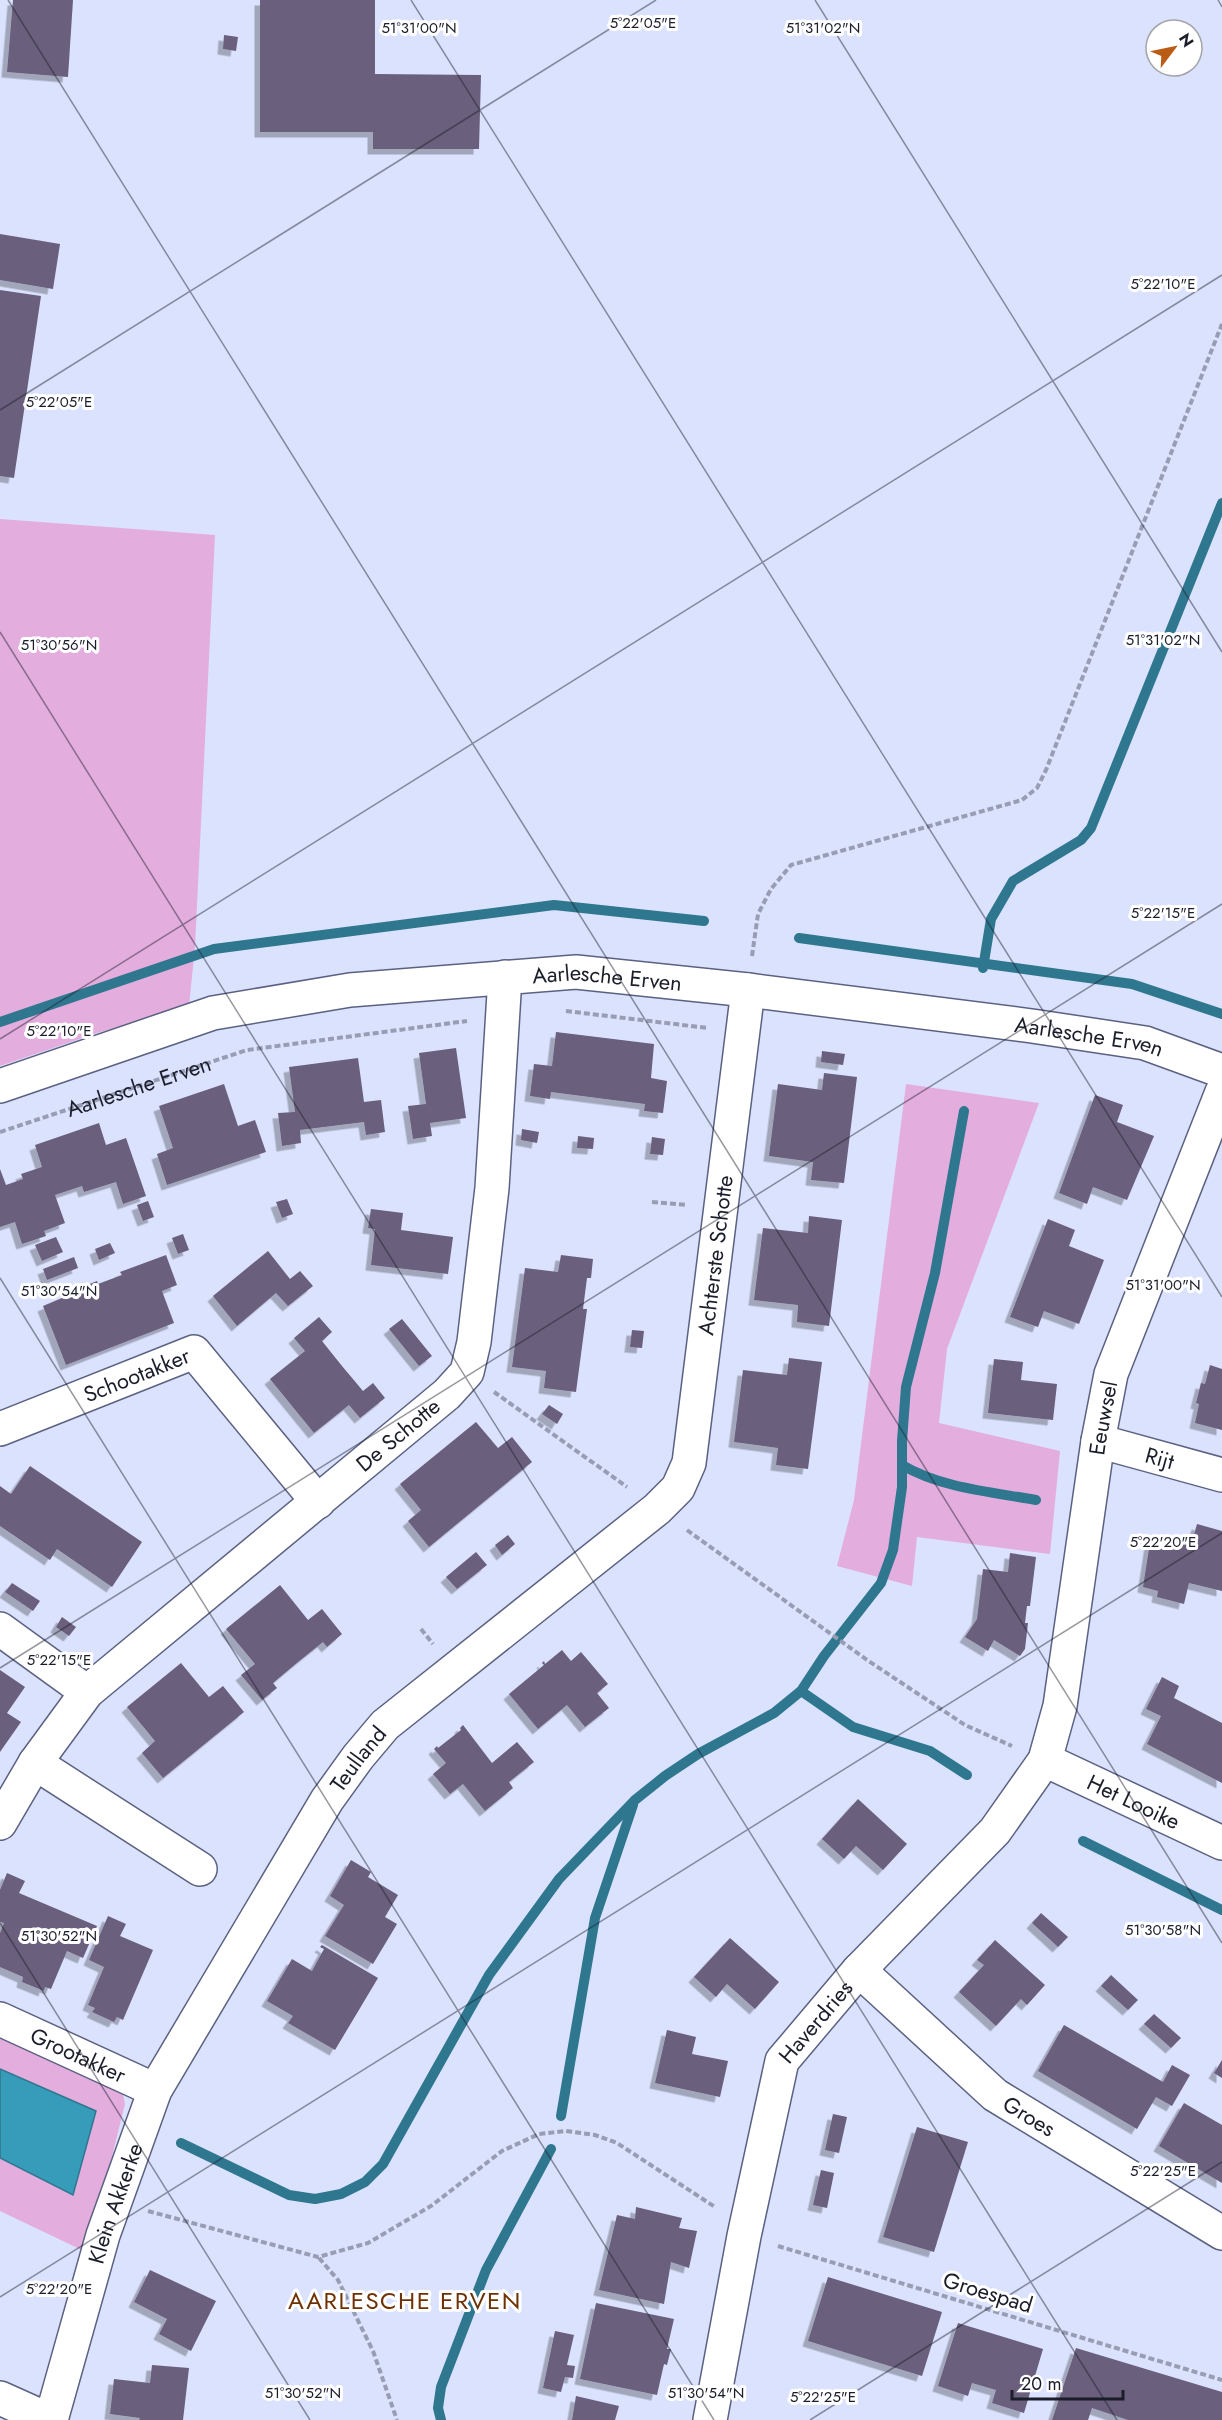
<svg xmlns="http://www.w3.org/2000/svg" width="1222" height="2420" font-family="Jost,sans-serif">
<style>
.green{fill:#e3adde}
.water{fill:#379cba;stroke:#2f768f;stroke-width:1.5}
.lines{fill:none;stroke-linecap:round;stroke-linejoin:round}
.stream{stroke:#2f768f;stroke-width:10}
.building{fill:#6a5e7c;filter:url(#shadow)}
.minor-casing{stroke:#5b6180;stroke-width:36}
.path{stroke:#989db4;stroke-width:4;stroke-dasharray:6 3;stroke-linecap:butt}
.minor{stroke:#fff;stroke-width:33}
.ticks{fill:none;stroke:#1b1d2a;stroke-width:1.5;stroke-opacity:0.45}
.labels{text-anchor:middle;stroke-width:6;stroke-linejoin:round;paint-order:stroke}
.street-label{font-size:22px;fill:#1b1d2a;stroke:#fff}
.neighbourhood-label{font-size:24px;letter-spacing:1.5px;fill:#6d3103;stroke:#fff}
.ticks-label{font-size:15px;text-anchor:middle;fill:#1b1d2a;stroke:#fff;stroke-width:6;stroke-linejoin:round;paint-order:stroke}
</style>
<defs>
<filter id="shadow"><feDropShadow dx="-5.5" dy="5.5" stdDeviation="0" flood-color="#0004"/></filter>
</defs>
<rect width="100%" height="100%" fill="#dbe2fe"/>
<g class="green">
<polygon points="0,519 215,535 195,946 189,1007 97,1033 0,1066"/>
<polygon points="906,1084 1039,1103 947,1349 939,1423 1060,1451 1050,1554 917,1537 912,1586 837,1566 854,1500"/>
<polygon points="0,2033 116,2084 123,2094 125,2104 88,2253 0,2211 0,2158 73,2195 95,2112 0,2069"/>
</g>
<polygon class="water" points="0,2069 96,2111 73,2195 0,2158"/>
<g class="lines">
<g class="stream">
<polyline points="799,938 1132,984 1222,1014"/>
<polyline points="983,968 991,919 1013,881 1081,840 1091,828 1222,503"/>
<polyline points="0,1022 214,949 554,905 704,921"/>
<path d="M902,1465C941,1488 992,1492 1036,1500"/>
<polyline points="801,1691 853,1727 930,1751 967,1775"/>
<polyline points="1083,1841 1222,1910"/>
<polyline points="561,2116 595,1918 633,1805"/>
<polyline points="181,2143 289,2195 315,2199 341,2194 365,2182 383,2164 489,1975 559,1879 635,1800 665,1776 698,1754 774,1713 801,1691 824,1656 881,1583 893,1550 902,1487 902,1441 906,1387 935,1273 964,1111"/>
<polyline points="441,2420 438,2408 441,2387 486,2270 551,2149"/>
</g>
</g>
<g class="building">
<polygon points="13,0 73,0 68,77 7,72"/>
<polygon points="260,0 375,0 375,74 481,75 479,149 373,149 373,132 260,132"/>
<polygon points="224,35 238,37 236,51 223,49"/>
<polygon points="0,234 60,244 53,289 0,280"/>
<polygon points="0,290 41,296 14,478 0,476"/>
<polygon points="556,1032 654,1044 651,1078 667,1081 663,1113 644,1111 645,1104 613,1100 551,1092 550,1099 530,1096 534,1064 552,1066"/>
<polygon points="456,1048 466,1118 430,1123 432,1136 413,1139 408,1106 426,1104 419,1053"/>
<polygon points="822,1051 845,1054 843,1065 821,1062"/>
<polygon points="358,1058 364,1102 381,1100 385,1132 366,1135 364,1122 300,1130 301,1143 282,1146 278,1113 295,1112 289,1067"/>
<polygon points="824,1073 857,1077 844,1183 811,1180 813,1162 769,1156 778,1084 822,1090"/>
<polygon points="224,1084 238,1126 255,1120 266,1152 167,1185 157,1154 173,1148 159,1106"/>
<polygon points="1095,1095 1123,1105 1117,1122 1154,1136 1127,1200 1093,1187 1087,1204 1059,1193"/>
<polygon points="99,1123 106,1145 126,1138 146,1196 123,1204 116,1182 84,1192 82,1186 55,1195 65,1223 44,1231 46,1236 22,1244 15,1222 0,1227 0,1169 6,1185 23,1179 21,1174 42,1167 35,1145"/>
<polygon points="522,1129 539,1132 537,1143 521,1140"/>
<polygon points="578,1136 594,1138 593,1149 577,1148"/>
<polygon points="652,1137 665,1139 663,1155 650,1154"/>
<polygon points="287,1199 293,1214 282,1218 276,1202"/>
<polygon points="148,1201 154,1217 143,1221 137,1205"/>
<polygon points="371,1209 403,1213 401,1230 453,1237 448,1274 371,1265 375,1229 368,1228"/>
<polygon points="809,1216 842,1220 829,1326 797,1322 798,1305 754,1300 763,1228 808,1233"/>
<polygon points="1048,1219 1075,1230 1069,1246 1104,1260 1079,1324 1044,1311 1038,1327 1010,1317"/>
<polygon points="183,1234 189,1250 178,1254 172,1238"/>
<polygon points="56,1237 63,1252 42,1261 35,1245"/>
<polygon points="110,1243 115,1253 99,1260 95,1249"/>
<polygon points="268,1251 290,1279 300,1271 313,1286 288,1306 276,1293 237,1326 213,1296"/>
<polygon points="166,1255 177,1285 162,1291 174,1323 66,1365 43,1306 69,1295 68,1293 97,1281 98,1284 122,1275 120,1272"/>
<polygon points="561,1255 593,1259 591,1278 587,1278 583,1309 587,1309 576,1392 544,1388 546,1371 512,1367 525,1268 558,1272"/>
<polygon points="74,1257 78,1268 47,1280 43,1269"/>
<polygon points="319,1317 332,1332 322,1341 342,1366 363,1391 373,1383 385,1398 360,1418 349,1405 314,1433 270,1379 305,1351 294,1338"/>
<polygon points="402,1319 432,1356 419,1366 389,1329"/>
<polygon points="632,1330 644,1331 642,1348 630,1347"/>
<polygon points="789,1358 822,1362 808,1469 776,1465 778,1448 734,1442 743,1370 787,1375"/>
<polygon points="994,1359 1023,1362 1021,1380 1057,1384 1053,1420 988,1413"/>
<polygon points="1210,1365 1222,1369 1222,1430 1195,1423 1199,1404 1196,1403 1201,1383 1205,1384"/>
<polygon points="549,1405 563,1414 557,1424 542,1414"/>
<polygon points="476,1422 498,1448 512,1437 532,1462 429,1547 408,1521 421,1510 400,1484"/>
<polygon points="30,1466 142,1542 112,1587 57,1549 50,1560 0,1526 0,1486 11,1494"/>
<polygon points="1197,1524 1222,1531 1222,1591 1189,1583 1184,1604 1157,1597 1158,1591 1143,1587 1150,1542 1170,1548 1172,1537 1192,1542"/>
<polygon points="508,1535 515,1544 502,1555 495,1545"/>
<polygon points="476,1552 487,1565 457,1589 446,1577"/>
<polygon points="1010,1553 1036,1557 1030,1606 1027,1606 1025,1623 1028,1623 1025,1649 1020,1656 994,1640 988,1651 965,1637 977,1619 983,1569 1008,1572"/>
<polygon points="12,1583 40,1601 33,1611 5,1592"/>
<polygon points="280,1585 308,1620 322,1609 342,1634 327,1647 323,1642 298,1662 273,1683 277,1688 262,1700 241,1675 255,1664 226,1629"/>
<polygon points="62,1617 76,1627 69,1636 56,1627"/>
<polygon points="562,1650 571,1661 581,1652 608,1684 597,1693 609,1708 585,1727 567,1705 538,1729 509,1694 544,1665 542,1663 544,1661 545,1664"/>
<polygon points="181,1663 209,1697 223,1686 244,1712 163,1778 142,1753 155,1741 127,1707"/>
<polygon points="0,1670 25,1687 7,1713 21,1722 0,1752"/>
<polygon points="1162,1677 1179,1686 1174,1698 1222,1723 1222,1783 1147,1744 1161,1716 1146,1709"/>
<polygon points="463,1725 492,1763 517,1742 534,1762 509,1782 513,1788 485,1811 463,1784 450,1794 433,1774 446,1763 434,1749 437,1746 438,1748 461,1730 460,1728"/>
<polygon points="858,1799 907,1844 883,1870 856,1846 844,1859 822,1839"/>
<polygon points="351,1860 371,1872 368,1877 398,1895 385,1917 397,1924 373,1964 325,1936 344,1905 330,1896"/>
<polygon points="7,1873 25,1881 19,1893 97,1926 83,1958 67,1951 51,1989 45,1987 44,1991 22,1982 23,1977 0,1967 0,1933 4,1923 0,1922 0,1890"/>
<polygon points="1041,1913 1068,1937 1058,1947 1032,1923"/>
<polygon points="108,1916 126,1924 120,1936 153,1950 123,2020 117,2017 114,2022 92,2012 95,2008 88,2005 104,1967 89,1960"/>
<polygon points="730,1938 779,1982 755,2009 727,1984 716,1997 694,1977"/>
<polygon points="995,1940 1045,1985 1027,2005 1021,1999 996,2026 959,1992 984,1965 977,1960"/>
<polygon points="322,1945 378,1978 335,2050 288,2023 293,2016 267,2001 292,1959 312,1971 324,1949 320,1947"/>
<polygon points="1111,1975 1138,2000 1128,2010 1101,1986"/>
<polygon points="1154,2014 1181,2038 1171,2048 1144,2024"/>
<polygon points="1064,2025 1163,2082 1172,2065 1190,2075 1172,2106 1156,2097 1137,2129 1038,2071"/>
<polygon points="667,2030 696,2037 692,2054 728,2061 720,2097 655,2083"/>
<polygon points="1222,2060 1222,2078 1214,2073"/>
<polygon points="1184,2103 1222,2125 1222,2183 1159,2146"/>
<polygon points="833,2114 847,2117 839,2153 825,2150"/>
<polygon points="917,2127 968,2142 934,2252 883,2237"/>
<polygon points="821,2170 834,2173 827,2208 813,2205"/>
<polygon points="636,2207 682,2218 679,2228 697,2231 689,2268 671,2262 664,2304 599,2290 617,2215 635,2219"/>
<polygon points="150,2270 216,2301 191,2351 159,2334 167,2319 134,2302"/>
<polygon points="828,2277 942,2312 922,2376 808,2341"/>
<polygon points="596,2303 674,2319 667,2349 671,2349 667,2365 664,2364 657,2395 580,2379"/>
<polygon points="958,2323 1043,2349 1024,2413 992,2403 996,2390 972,2383 968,2396 938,2386"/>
<polygon points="555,2331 574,2335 567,2365 575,2366 573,2378 565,2377 561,2392 543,2388"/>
<polygon points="1076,2348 1222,2392 1222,2420 1128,2420 1092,2408 1088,2420 1052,2420"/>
<polygon points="152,2365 189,2368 183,2420 139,2420 140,2418 110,2414 114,2379 150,2383"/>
<polygon points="576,2396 619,2406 615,2420 572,2420"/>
</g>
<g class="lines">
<defs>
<g id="minor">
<path id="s2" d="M0,1086L213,1013L350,990L576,972L748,990L1032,1026L1145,1043L1222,1071"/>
<path id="s3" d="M0,1429L194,1352L318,1502"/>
<path id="s4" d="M1098,1441L1222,1475"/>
<polyline points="0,1629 87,1692"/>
<path id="s5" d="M1045,1760L1222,1843"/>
<polyline points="35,1763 200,1869"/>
<path id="s6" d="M0,1823L35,1763L87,1692L447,1394L467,1372L474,1342L492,1188L505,977"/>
<path id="s7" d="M859,1970L995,2095L1222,2233"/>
<path id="s8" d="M0,2019L155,2090"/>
<polyline points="0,2398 49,2420"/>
<path id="s9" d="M51,2420L103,2235L155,2090L327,1800L358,1757L385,1725L657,1509L678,1488L689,1463L748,990"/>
<path id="s10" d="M710,2420L744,2236L782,2061L859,1970L995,1831L1045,1760L1060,1706L1098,1441L1111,1374L1222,1092"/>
</g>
</defs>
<use href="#minor" class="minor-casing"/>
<g class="path">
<polyline points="752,956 758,914 771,889 791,865 1022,800 1037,788 1046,770 1222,324"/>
<polyline points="566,1011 708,1028"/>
<path id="s1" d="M0,1132L247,1050L467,1021"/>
<polyline points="652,1202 687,1205"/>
<polyline points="494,1392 627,1487"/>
<polyline points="687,1530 867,1660 965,1725 1012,1746"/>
<polyline points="421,1629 433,1644"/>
<polyline points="148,2211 318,2257 368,2243 431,2206 502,2151 539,2134 566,2131 595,2135 617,2143 715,2207"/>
<polyline points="778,2246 1222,2380"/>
<polyline points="319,2258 338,2280 373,2351 397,2420"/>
</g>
<use href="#minor" class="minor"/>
</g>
<path class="ticks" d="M8,0L1222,1943M411,0L1222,1297M815,0L1222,652M1218,0L1222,7M0,410L656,0M0,632L1117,2420M0,1039L1222,275M0,1278L714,2420M0,1668L1222,904M0,1923L310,2420M0,2297L1222,1533M810,2420L1222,2162"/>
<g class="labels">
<g class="street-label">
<text dy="8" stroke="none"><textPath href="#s2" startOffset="622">Aarlesche Erven</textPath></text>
<text dy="8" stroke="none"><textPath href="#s2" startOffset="1108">Aarlesche Erven</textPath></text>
<text dy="8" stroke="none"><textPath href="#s1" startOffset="146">Aarlesche Erven</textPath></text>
<text dy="8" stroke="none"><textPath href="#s9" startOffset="1392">Achterste Schotte</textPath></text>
<text dy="8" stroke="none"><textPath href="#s3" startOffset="147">Schootakker</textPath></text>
<text dy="8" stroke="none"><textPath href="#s10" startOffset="1114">Eeuwsel</textPath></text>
<text dy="8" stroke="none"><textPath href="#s6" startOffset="561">De Schotte</textPath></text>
<text dy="8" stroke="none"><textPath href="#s4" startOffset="64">Rijt</textPath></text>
<text dy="8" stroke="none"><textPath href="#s9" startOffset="735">Teulland</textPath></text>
<text dy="8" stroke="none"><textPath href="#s5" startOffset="98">Het Looike</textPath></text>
<text dy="8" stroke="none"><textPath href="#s10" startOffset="418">Haverdries</textPath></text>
<text dy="8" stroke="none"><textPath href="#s8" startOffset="86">Grootakker</textPath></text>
<text dy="8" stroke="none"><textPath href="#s7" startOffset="225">Groes</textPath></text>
<text dy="8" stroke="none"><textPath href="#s9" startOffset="226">Klein Akkerke</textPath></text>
<text transform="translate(988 2292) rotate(17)" y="8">Groespad</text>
</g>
<g class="neighbourhood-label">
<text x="405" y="2309">AARLESCHE ERVEN</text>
</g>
</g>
<g class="ticks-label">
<text x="643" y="28">5°22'05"E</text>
<text x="419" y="33">51°31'00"N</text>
<text x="823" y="33">51°31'02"N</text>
<text x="1163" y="289">5°22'10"E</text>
<text x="59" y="407">5°22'05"E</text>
<text x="1163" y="645">51°31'02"N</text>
<text x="59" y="650">51°30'56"N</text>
<text x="1163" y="918">5°22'15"E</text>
<text x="59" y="1036">5°22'10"E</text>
<text x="1163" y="1290">51°31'00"N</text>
<text x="59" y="1296">51°30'54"N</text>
<text x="1163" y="1547">5°22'20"E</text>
<text x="59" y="1665">5°22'15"E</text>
<text x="1163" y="1935">51°30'58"N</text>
<text x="59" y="1941">51°30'52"N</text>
<text x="1163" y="2176">5°22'25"E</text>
<text x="59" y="2294">5°22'20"E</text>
<text x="303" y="2398">51°30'52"N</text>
<text x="706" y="2398">51°30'54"N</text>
<text x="823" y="2402">5°22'25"E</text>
</g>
<g transform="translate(1174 48) rotate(58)"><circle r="28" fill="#ffffff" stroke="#a4a5aa" stroke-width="1.5"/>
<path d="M0-4.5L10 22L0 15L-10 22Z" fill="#bb5c16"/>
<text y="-9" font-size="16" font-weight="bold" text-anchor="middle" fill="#1b1d2a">N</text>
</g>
<path d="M1012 2390v9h111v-9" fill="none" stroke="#1b1d2a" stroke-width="3"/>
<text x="1021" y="2390" font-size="18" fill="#1b1d2a" stroke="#ffffff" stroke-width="4.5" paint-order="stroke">20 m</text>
</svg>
